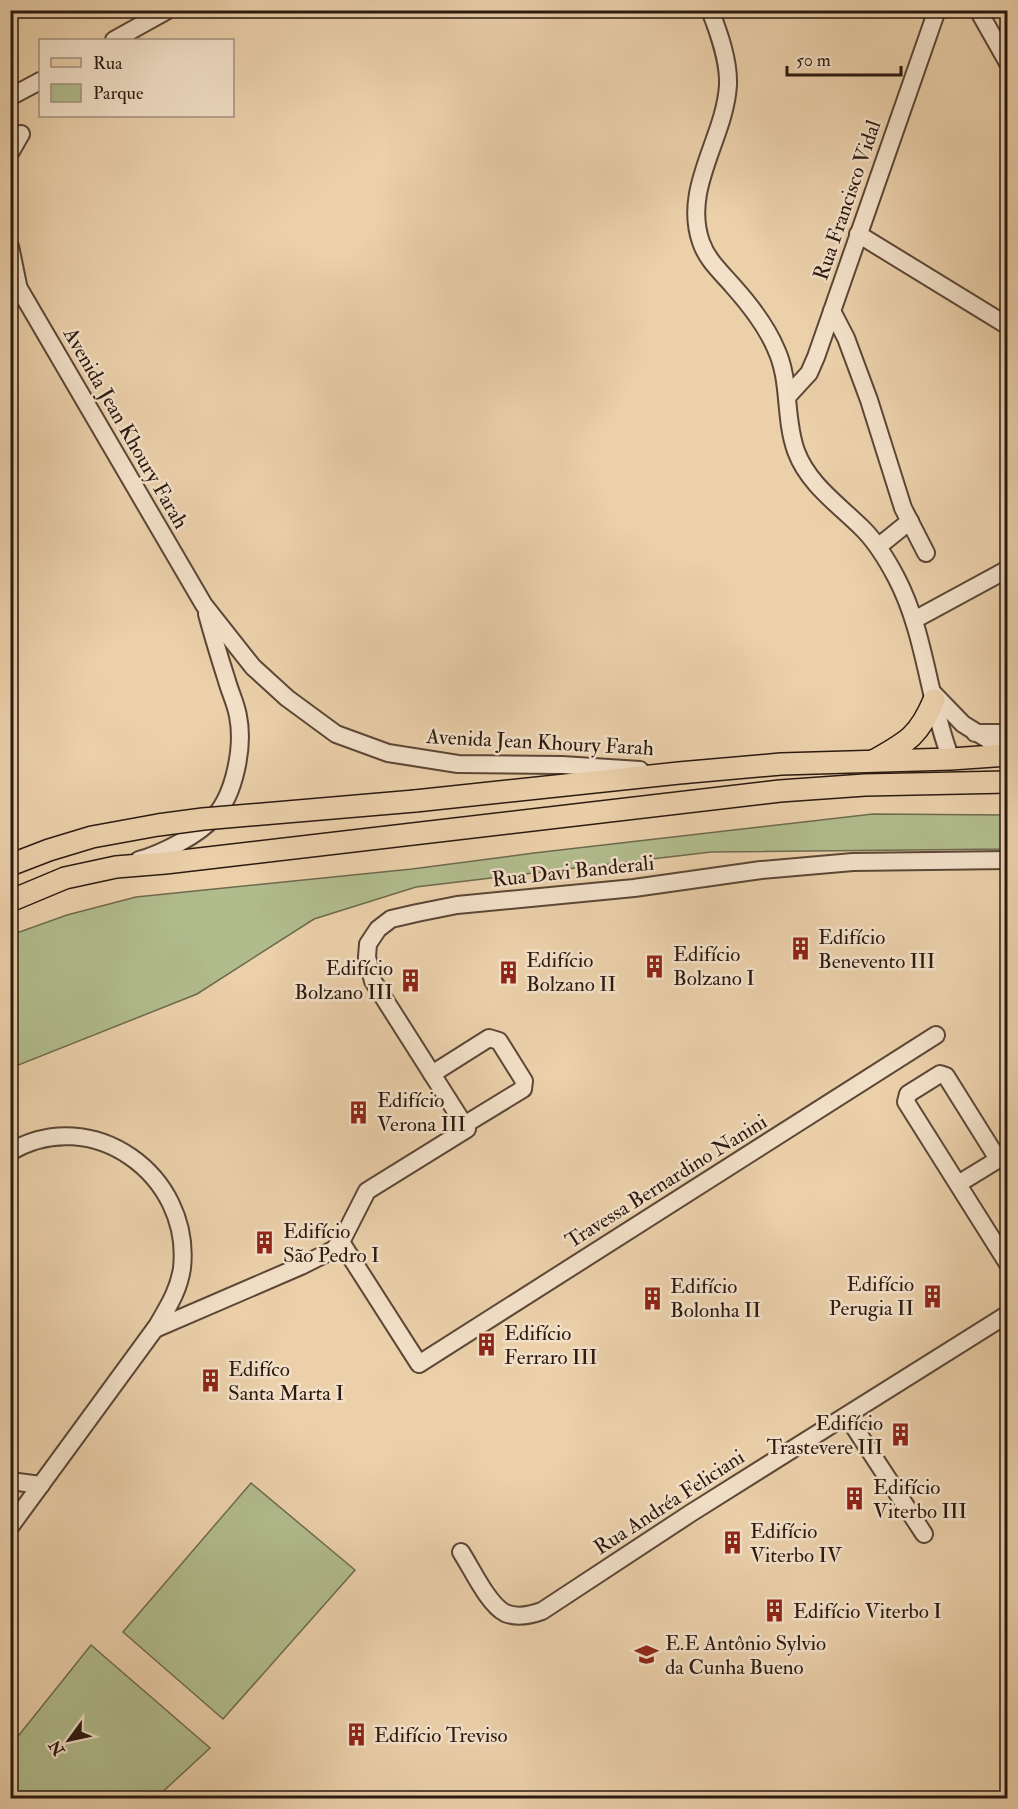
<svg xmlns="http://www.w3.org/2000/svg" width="1018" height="1809" font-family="'IM FELL Double Pica',serif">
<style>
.green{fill:#b1bc8d;stroke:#6e6a4e;stroke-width:1.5}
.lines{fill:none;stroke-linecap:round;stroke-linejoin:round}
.minor-casing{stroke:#5b4736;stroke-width:20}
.major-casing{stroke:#2b1910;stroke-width:24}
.minor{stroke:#f2e0c8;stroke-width:16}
.major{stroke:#ebd0aa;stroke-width:21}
.major-bridge-casing{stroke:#2b1910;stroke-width:24;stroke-linecap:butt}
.major-bridge{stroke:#ebd0aa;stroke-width:21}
.labels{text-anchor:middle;stroke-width:5;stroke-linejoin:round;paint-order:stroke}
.street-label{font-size:21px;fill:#2b1910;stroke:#f2e0c8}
.poi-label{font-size:21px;fill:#2b1910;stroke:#f2e0c8;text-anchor:start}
</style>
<rect width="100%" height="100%" fill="#ebd0aa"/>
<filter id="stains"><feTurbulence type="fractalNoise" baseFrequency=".00333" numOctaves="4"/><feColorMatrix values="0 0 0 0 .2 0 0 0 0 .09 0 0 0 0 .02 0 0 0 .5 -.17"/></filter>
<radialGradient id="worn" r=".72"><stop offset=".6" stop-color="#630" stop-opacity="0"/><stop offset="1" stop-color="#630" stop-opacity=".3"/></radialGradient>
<g class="green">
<polygon points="873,814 1007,815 1007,849 711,852 416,887 314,919 197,994 11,1068 11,935 67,915 136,897 412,869 534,853"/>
<polygon points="251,1483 355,1570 223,1719 123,1632"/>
<polygon points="91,1645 210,1748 156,1798 11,1798 11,1745"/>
</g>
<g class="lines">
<defs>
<g id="minor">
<path d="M710,10C719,33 729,61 728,85C725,138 682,188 701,242C707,260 721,272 733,286C750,305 766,325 776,349C791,381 784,418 796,451C808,484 839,505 863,529C877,543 887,560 896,577C926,634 928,700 951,759"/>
<polyline points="978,10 1008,63"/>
<polyline points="114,40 168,10"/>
<polyline points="10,97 40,81"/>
<polyline points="10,153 21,134"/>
<polyline points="858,234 1008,326"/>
<polyline points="10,246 18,285"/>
<polyline points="10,273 204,605 253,667 287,698 336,734 388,753 458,764 562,765 640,770"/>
<polyline points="832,311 846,338 869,400 903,508 926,553"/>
<polyline points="787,397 809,373 816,357 937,10"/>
<polyline points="879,546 910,521"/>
<polyline points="914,620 1008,569"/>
<polyline points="934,694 963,724 1008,752"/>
<polyline points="975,733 1008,733"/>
<path d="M139,860C161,854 199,835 214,817C235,794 244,746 238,716C236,704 230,692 227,681C220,659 213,636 207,614"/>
<polyline points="432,1074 489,1038 499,1041 524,1081 523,1089 464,1125"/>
<path d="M10,1152C92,1103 192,1175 182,1268C179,1290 168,1307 157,1326L10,1527"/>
<polyline points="958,1184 994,1162 996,1156 946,1076 940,1074 908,1094 906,1102 1008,1264"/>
<polyline points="341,1242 419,1364 936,1035"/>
<polyline points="155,1329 301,1266 333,1250 341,1242 367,1191 467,1129 373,981 367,957 368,944 378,929 391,919 417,913 457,905 634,888 761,870 853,862 1008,860"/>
<polyline points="847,1416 924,1534"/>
<polyline points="10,1481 41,1485"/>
<path d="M461,1552C472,1569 488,1604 505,1613C517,1618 531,1615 542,1611L691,1513L1008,1314"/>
</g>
<g id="major">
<path d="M875,760C907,742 919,736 934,700"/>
<polyline points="415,801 679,773 781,764 951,759 1008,755"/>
<polyline points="10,901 65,878 116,867 165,863 780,791 865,785 1008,782"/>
</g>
</defs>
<use href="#minor" class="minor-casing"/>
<use href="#major" class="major-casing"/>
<use href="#minor" class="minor"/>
<use href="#major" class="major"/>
<defs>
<polyline id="major-bridge" points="10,865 49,850 92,837 158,825 203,819 415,801"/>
</defs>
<use href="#major-bridge" class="major-bridge-casing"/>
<use href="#major-bridge" class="major-bridge"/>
</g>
<defs>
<symbol id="building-bare" viewBox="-9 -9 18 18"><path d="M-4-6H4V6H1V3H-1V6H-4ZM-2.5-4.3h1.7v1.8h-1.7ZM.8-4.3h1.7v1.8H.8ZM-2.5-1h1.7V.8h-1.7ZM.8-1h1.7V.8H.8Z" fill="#8f2418" stroke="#f2e0c8" stroke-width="2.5" paint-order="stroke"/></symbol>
<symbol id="school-bare" viewBox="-9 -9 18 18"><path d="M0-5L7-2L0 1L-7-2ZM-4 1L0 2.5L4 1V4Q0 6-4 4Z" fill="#8f2418" stroke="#f2e0c8" stroke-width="2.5" paint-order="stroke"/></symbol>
</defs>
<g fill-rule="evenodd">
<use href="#building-bare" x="784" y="932" width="33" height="33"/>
<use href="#building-bare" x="638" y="950" width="33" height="33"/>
<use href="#building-bare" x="492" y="956" width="33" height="33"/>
<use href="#building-bare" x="394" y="964" width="33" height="33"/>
<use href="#building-bare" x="342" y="1096" width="33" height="33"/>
<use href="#building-bare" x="248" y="1226" width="33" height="33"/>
<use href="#building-bare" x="916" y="1280" width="33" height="33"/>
<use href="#building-bare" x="636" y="1282" width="33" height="33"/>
<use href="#building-bare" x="470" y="1328" width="33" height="33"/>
<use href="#building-bare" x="194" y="1364" width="33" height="33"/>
<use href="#building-bare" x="884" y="1418" width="33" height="33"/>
<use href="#building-bare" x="838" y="1482" width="33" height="33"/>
<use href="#building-bare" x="716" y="1526" width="33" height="33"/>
<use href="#building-bare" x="758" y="1594" width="33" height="33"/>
<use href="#school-bare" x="630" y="1638" width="33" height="33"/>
<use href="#building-bare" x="340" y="1718" width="33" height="33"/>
</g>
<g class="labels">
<g class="street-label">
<text transform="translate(847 200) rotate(-71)" y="7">Rua Francisco Vidal</text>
<text transform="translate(126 428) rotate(60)" y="7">Avenida Jean Khoury Farah</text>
<text transform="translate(540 742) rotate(3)" y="7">Avenida Jean Khoury Farah</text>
<text transform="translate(573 871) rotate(-6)" y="7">Rua Davi Banderali</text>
<text transform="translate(666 1181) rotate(-32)" y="7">Travessa Bernardino Nanini</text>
<text transform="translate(669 1502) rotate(-33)" y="7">Rua Andréa Feliciani</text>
</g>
<g class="poi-label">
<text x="818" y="944">Edifício<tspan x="818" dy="24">Benevento III</tspan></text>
<text x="673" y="961">Edifício<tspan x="673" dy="24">Bolzano I</tspan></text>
<text x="526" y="967">Edifício<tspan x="526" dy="24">Bolzano II</tspan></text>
<text x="393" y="975" text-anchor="end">Edifício<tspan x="393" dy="24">Bolzano III</tspan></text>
<text x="377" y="1107">Edifício<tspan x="377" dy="24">Verona III</tspan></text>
<text x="283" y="1238">Edifício<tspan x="283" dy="24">São Pedro I</tspan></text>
<text x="914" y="1291" text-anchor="end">Edifício<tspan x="914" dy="24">Perugia II</tspan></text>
<text x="670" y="1293">Edifício<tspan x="670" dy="24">Bolonha II</tspan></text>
<text x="504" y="1340">Edifício<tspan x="504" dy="24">Ferraro III</tspan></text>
<text x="228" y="1376">Edifíco<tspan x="228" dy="24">Santa Marta I</tspan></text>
<text x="883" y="1430" text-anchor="end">Edifício<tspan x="883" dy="24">Trastevere III</tspan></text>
<text x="873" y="1494">Edifício<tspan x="873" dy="24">Viterbo III</tspan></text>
<text x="750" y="1538">Edifício<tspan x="750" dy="24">Viterbo IV</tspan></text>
<text x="793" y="1618">Edifício Viterbo I</text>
<text x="665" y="1650">E.E Antônio Sylvio<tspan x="665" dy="24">da Cunha Bueno</tspan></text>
<text x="374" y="1742">Edifício Treviso</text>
</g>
</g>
<rect width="1018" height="1809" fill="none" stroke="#ebd0aa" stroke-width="36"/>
<rect x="12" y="12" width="994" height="1785" fill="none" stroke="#2b1910" stroke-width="3"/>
<rect x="18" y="18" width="982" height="1773" fill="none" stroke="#2b1910" stroke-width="1.5"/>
<rect x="39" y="39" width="195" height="78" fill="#f2e0c8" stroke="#a2907e" stroke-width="1.5"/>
<rect x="51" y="58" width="30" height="9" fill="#ebd0aa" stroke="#a2907e" stroke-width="1.5"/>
<text x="93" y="69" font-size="18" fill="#2b1910">Rua</text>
<rect x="51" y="84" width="30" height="18" fill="#b1bc8d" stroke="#a2907e" stroke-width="1.5"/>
<text x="93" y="99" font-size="18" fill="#2b1910">Parque</text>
<g transform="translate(69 1740) rotate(237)" stroke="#f2e0c8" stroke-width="4.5" paint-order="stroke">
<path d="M0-4.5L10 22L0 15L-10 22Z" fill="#2b1910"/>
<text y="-9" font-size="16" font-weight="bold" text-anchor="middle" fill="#2b1910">N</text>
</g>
<path d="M787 66v9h114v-9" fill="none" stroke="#2b1910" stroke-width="3"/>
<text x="796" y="66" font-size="18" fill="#2b1910" stroke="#f2e0c8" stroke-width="4.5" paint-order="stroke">50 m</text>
<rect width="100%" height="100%" filter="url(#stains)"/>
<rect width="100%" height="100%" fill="url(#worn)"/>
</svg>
